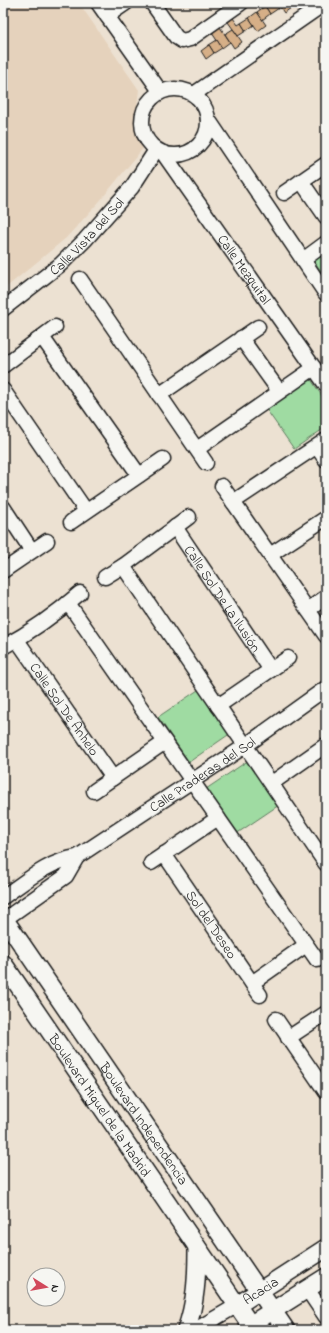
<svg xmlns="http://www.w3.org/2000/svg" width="329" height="1333" font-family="'Indie Flower',sans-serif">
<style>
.built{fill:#e5d2bc}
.green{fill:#9fdba2;stroke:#5e7c5f}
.building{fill:#d6af87;stroke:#1c1c1c}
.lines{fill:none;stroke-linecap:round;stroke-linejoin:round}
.minor-casing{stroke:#1c1c1c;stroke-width:17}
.major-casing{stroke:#1c1c1c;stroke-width:20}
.minor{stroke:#f6f6f2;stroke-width:14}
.major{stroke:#f6f6f2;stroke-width:17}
.labels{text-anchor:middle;stroke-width:4;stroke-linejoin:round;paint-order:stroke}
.street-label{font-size:14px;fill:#1c1c1c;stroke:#f6f6f2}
</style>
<rect width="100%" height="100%" fill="#ece1d2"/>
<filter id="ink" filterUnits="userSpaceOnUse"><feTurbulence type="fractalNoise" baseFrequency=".025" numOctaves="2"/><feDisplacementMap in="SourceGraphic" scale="8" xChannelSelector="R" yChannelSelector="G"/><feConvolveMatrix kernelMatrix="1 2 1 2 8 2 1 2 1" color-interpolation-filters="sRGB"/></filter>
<g filter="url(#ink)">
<polygon class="built" points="3,3 79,3 139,90 135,120 139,138 144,147 99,202 66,238 3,290"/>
<g class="green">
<polygon points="326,253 326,278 314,261"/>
<polygon points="310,378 326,402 326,427 294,449 266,409"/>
<polygon points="201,688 231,733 189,762 158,717"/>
<polygon points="249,760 279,805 236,834 206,789"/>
</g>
<g class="building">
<polygon points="270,3 275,3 279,8 270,14 265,6"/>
<polygon points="275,3 287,3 291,8 284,13 280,7 279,8"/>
<polygon points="265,6 270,14 262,20 257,12"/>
<polygon points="257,12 266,25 258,31 249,18"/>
<polygon points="233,18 238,25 241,23 246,31 238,36 228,22"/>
<polygon points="249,18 254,25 246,31 241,23"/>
<polygon points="220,27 230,42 222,48 212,33"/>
<polygon points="233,29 242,42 234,48 225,34"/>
<polygon points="217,40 222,48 214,53 209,45"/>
<polygon points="209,45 214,53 206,59 201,51"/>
</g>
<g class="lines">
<defs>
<g id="minor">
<polyline points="98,3 160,91"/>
<polyline points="152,3 176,37 182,41 190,39 241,3"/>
<polyline points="107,16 126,3"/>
<circle cx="175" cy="122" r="33"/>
<polyline points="194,94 325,3"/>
<polyline points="208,119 326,294"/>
<path id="s1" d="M163,153L326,385"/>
<polyline points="301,181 326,217"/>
<polyline points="284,193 326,164"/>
<polyline points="303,260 326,243"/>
<polyline points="80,279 206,463"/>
<path id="s2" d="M3,309L61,264L85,240L132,187L156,150"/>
<polyline points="42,337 139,475"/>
<polyline points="241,338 279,391"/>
<polyline points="3,366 55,327"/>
<polyline points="3,390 86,511"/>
<polyline points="159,395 258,327"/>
<polyline points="317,447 326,460"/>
<polyline points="197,449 314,368"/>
<polyline points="222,486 326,636"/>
<polyline points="233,502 326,440"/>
<polyline points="3,507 32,551"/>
<polyline points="71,522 163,459"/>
<path id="s3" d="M175,527L271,670"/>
<polyline points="270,555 326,518"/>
<polyline points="123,566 326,864"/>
<polyline points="3,571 47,541"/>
<polyline points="105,577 123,566 189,517"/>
<polyline points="68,603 317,960"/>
<polyline points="308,610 326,597"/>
<path id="s4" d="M17,640L113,778"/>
<path d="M3,647C31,632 57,613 80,593"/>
<polyline points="218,706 288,658"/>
<polyline points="272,783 326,745"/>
<polyline points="94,791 165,742"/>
<path id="s5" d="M164,854L260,995"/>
<polyline points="151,863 218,818"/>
<path id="s6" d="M3,897C26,881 49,861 77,857L245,746L326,688"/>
<polyline points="5,919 66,876 77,857"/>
<polyline points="252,983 306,945"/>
<polyline points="276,1019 326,1092"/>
<polyline points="288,1038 326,1013"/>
<polyline points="307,1289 326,1317"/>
<polyline points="195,1330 236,1306"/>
</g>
<g id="major">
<path id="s7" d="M3,917L286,1330"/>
<path id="s8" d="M3,963L254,1330"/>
<path id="s9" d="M236,1306L326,1248"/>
<polyline points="250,1325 326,1277"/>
<path d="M186,1330C196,1303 197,1276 197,1247"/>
</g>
</defs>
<use href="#minor" class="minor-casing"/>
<use href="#major" class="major-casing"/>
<use href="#minor" class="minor"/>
<use href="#major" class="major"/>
</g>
</g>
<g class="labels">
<g class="street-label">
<text dy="5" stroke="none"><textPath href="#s2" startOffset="111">Calle Vista del Sol</textPath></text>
<text dy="5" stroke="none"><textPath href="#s1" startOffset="142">Calle Mezquital</textPath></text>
<text dy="5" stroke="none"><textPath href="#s3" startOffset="86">Calle Sol De La Ilusión</textPath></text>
<text dy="5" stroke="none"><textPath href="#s4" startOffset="84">Calle Sol De Anhelo</textPath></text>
<text dy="5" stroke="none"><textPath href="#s6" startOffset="235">Calle Praderas del Sol</textPath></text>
<text dy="5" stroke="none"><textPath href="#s5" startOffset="85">Sol del Deseo</textPath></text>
<text dy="5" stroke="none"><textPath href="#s8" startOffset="172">Boulevard Miguel de la Madrid</textPath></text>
<text dy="5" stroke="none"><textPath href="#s7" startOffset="250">Boulevard Independencia</textPath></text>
<text dy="5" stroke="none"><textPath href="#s9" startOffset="29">Acacia</textPath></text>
</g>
</g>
<rect width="329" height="1333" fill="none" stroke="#f6f6f2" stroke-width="16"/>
<rect x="8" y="8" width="313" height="1317" fill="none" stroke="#1c1c1c" stroke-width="1.5" filter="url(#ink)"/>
<g transform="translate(46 1287) rotate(101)"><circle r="19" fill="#f6f6f2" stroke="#9f9f9c"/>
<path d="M0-3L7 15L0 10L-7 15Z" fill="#d1495b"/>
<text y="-6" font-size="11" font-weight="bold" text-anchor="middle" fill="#1c1c1c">N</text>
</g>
</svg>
